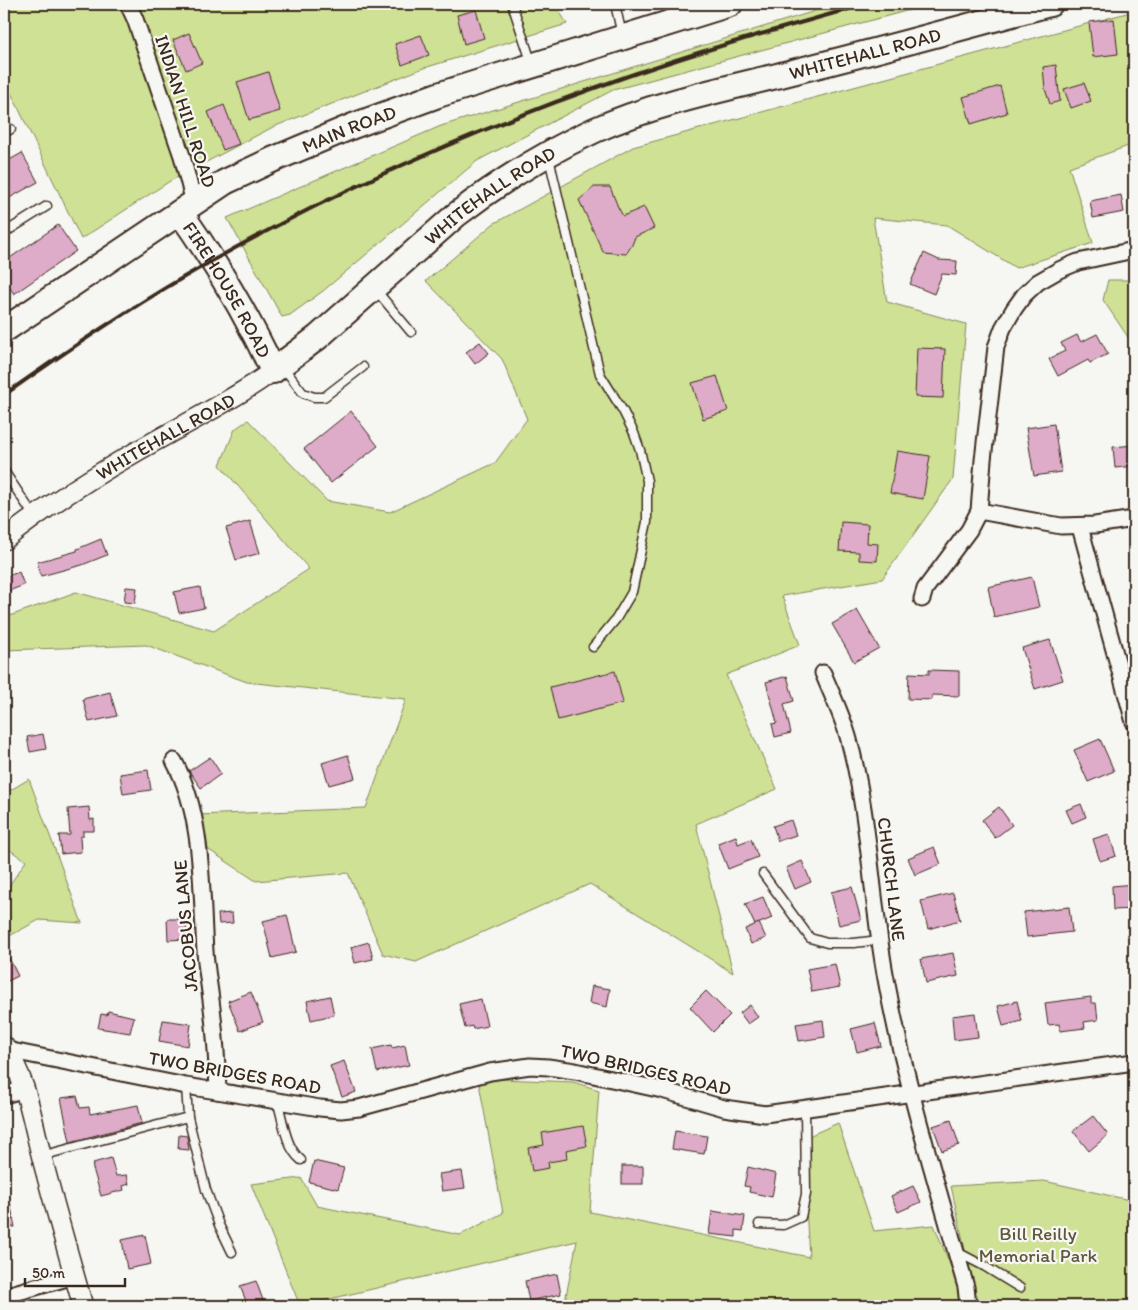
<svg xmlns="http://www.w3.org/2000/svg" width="1138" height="1310" font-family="Itim,sans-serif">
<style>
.green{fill:#cfe195;stroke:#85865a}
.building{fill:#deabc8;stroke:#3b2a1e}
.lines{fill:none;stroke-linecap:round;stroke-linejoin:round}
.service-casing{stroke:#3b2a1e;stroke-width:11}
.minor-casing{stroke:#3b2a1e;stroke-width:19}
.tertiary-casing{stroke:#3b2a1e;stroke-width:22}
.primary-casing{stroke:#3b2a1e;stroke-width:28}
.service{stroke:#f6f6f2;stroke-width:8}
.minor{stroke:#f6f6f2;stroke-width:15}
.tertiary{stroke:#f6f6f2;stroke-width:19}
.primary{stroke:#f6f6f2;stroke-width:24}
.rail{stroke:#3b2a1e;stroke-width:4}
.labels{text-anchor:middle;stroke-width:4.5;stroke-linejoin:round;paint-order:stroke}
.street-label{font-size:19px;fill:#3b2a1e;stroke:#f6f6f2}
.park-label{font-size:19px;fill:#60583c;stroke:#f6f6f2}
</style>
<rect width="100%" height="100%" fill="#f6f6f2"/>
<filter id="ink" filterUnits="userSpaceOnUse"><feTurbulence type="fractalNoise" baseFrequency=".02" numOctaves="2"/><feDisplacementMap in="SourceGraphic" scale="10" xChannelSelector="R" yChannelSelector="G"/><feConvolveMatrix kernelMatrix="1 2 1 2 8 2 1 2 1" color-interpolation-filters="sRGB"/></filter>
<g filter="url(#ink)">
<g class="green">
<polygon points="4,4 555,4 567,24 421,69 273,127 170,181 81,239 4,78"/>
<polygon points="838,4 932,4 613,90 477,161 323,291 290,315 282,317 227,218 441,126"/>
<polygon points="1134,11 1134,144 1069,167 1093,243 1016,268 947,225 873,218 887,302 966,324 953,479 882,579 782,596 800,645 726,675 777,789 696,824 733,973 590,884 416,962 383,954 348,873 256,881 206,848 198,815 366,808 406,699 247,682 146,645 4,650 4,618 76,592 214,631 309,569 220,465 235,429 248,420 327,501 390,512 495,463 527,419 502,359 426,281 493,224 633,147"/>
<polygon points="1108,280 1134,280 1134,346 1103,300"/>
<polygon points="29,779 82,923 39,920 4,939 4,893 26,861 4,846 4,794"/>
<polygon points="478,1078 573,1082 599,1090 590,1212 809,1257 802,1139 838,1123 874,1231 934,1225 967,1306 564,1306 577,1241 300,1306 251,1184 301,1178 317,1206 460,1235 503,1213"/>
<polygon points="1044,1181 1134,1201 1134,1306 973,1306 973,1286 951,1186"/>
</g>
<g class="building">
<polygon points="476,10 484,38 464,44 457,15"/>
<polygon points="1114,19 1118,54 1093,57 1089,22"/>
<polygon points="189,33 202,63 186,70 173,40"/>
<polygon points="421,35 429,55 402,65 395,44"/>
<polygon points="1056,65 1060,101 1050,104 1045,89 1043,67"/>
<polygon points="268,72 280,111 249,120 237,82"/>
<polygon points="1084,83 1091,101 1071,108 1064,89"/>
<polygon points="1000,86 1007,113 971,124 963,97"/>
<polygon points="224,105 239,144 223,150 208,112"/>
<polygon points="22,153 38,182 4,201 4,163"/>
<polygon points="594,187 610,187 618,207 623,216 644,207 654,228 635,237 632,245 626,254 603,252 579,200"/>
<polygon points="1121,195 1124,212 1093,218 1090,201"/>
<polygon points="58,225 76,251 14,294 4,279 4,262"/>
<polygon points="924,253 939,260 957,261 956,275 942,274 934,294 910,284"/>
<polygon points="1097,334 1108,354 1090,363 1088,360 1058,376 1049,359 1065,351 1061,343 1077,335 1081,342"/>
<polygon points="480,342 489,353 475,364 466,352"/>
<polygon points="917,348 945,349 943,398 915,397"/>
<polygon points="717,376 728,411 703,419 692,383"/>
<polygon points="351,411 378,446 331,483 304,449"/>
<polygon points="1054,424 1061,472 1034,476 1026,428"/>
<polygon points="1134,445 1134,466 1115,468 1113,447"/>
<polygon points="897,451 930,456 923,499 890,493"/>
<polygon points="250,521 260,553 236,560 226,528"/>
<polygon points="841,522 868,524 867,543 878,544 877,561 859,560 859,552 839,551"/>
<polygon points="101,539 107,555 82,565 41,576 37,562 77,551 77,549"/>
<polygon points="19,572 24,585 4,593 4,577"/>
<polygon points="1032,577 1039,607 994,617 988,587"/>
<polygon points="126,587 137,588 135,603 124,602"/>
<polygon points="200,587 204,608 179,613 174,592"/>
<polygon points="857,610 879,648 854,662 832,624"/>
<polygon points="1050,640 1063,680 1035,689 1022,648"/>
<polygon points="929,670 959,671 959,696 932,695 932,700 908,699 909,673 929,674"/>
<polygon points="615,671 623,703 558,720 550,687"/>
<polygon points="787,676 794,701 784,704 791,733 775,737 772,724 777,723 766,682"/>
<polygon points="110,692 117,716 89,722 83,699"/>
<polygon points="43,734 46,749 30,752 27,737"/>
<polygon points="1100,739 1114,771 1088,782 1074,750"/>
<polygon points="348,755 355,778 329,785 322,763"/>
<polygon points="210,757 221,774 201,788 189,771"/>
<polygon points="148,770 151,790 123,794 120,774"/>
<polygon points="1081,804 1086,817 1072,823 1066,810"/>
<polygon points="89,807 90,820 94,819 94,831 83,831 83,836 80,837 81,852 61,854 59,835 70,835 68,809"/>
<polygon points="999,807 1012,825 995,838 982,820"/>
<polygon points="791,820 796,835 778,841 773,826"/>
<polygon points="1109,834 1116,856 1100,861 1093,839"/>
<polygon points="736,836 738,844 751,839 758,857 728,869 718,843"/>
<polygon points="934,847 941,864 915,875 908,858"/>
<polygon points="802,861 811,882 795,889 786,868"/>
<polygon points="1134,884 1134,909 1113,910 1112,886"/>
<polygon points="852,887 861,920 839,925 831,892"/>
<polygon points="953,893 960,920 928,929 921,901"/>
<polygon points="763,897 772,918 755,925 745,904"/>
<polygon points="1069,907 1072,932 1027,937 1024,912"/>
<polygon points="232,913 233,923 219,924 218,914"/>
<polygon points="287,915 296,952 272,958 263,921"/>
<polygon points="167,919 186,919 187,939 168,940"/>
<polygon points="759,923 766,938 751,944 745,929"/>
<polygon points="369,942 373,959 355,963 351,947"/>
<polygon points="4,948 18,976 4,983"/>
<polygon points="953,953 958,976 926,983 921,959"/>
<polygon points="835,964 840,987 812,992 807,969"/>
<polygon points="592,986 610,989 607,1007 589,1003"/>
<polygon points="706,991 730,1015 713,1032 690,1007"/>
<polygon points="251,992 263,1022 240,1031 228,1001"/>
<polygon points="330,996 334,1015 311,1020 307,1001"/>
<polygon points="1091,997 1091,1003 1096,1003 1098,1020 1084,1022 1085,1028 1060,1031 1059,1024 1048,1025 1045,1003"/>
<polygon points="481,999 487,1026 473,1029 472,1026 465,1028 459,1004"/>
<polygon points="1017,1001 1022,1021 1003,1026 998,1006"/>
<polygon points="750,1005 758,1017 748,1024 740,1013"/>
<polygon points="108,1011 134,1017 130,1033 98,1028 101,1014 107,1015"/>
<polygon points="975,1013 978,1037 954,1040 952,1016"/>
<polygon points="163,1020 191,1024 188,1046 159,1041"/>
<polygon points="823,1020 825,1037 799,1041 796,1024"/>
<polygon points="875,1023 881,1046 857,1052 851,1029"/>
<polygon points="391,1045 392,1048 405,1045 409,1065 377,1072 372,1049"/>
<polygon points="344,1061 356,1092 342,1097 330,1066"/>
<polygon points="77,1096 80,1108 89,1107 90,1114 138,1105 142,1123 70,1142 61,1098"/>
<polygon points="1093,1116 1108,1135 1089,1151 1073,1131"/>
<polygon points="951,1120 959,1145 942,1151 933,1126"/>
<polygon points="583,1126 587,1146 566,1150 567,1159 548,1162 549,1168 532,1171 528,1148 544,1145 542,1133"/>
<polygon points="675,1131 707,1136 704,1154 672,1149"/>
<polygon points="179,1135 187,1136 189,1150 178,1149"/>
<polygon points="111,1158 116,1176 127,1175 129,1184 123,1186 124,1190 101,1196 92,1165 94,1165 93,1163"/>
<polygon points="314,1161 344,1168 338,1189 309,1182"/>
<rect x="622" y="1166" width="21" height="18"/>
<polygon points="748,1167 776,1174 772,1197 749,1192 750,1187 744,1186"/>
<polygon points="462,1171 465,1188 442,1191 439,1174"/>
<polygon points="913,1186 921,1202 898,1212 891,1196"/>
<polygon points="4,1197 9,1197 15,1227 4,1228"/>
<polygon points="712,1211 745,1216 743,1231 736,1230 736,1237 709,1234"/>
<polygon points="145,1235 151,1264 127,1269 122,1240"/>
<polygon points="557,1274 561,1294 529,1301 525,1281"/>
<polygon points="256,1281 264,1303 257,1306 248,1306 240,1286"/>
</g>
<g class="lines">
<defs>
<g id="service">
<polyline points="512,4 532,64"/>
<polyline points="615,4 622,35"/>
<polyline points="4,133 11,129"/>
<polyline points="549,158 600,374 623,411 634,433 640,450 647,481 647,522 632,592 616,619 593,647"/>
<polyline points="4,233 47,206"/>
<polyline points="375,289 411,332"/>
<polyline points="283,367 303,393 314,397 324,397 363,367"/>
<polyline points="4,471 34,516"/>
<polyline points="763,874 810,938 827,943 854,943 879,940"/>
<polyline points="186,1086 188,1117 206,1190 219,1225 232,1252"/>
<path d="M277,1100C283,1119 285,1147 301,1160"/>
<polyline points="41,1156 188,1117"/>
<polyline points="759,1224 783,1225 801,1217 806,1194 805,1108"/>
<polyline points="957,1252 984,1266 1020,1288"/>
</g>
<g id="minor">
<polyline points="128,4 135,19 182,156 194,203"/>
<polyline points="979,511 1061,526 1095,525 1134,519"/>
<polyline points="1080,527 1134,722"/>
<polyline points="922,599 925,589 969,530 979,511 983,460 996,347 1003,328 1014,309 1024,295 1038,282 1059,270 1078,262 1134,250"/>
<path d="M823,673C832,695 843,717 849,740C870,818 871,900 886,979C905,1083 937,1185 966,1287L968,1306"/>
<path d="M174,761C204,816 201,889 205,951C206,967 209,983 211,1000C215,1030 217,1060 218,1091"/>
<polyline points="7,1050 186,1086 320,1108 341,1110 359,1108 490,1072 530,1066 548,1067 575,1071 662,1090 724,1108 765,1114 1134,1062"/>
<polyline points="4,1095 25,1089"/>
<polyline points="4,1296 74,1276"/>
</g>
<g id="tertiary">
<path id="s1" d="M4,540C45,507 89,479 134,453C181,426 230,402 273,371"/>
<path d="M4,1046C27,1079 32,1120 42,1158C55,1208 69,1257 83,1306"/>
</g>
<g id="primary">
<path id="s2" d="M180,212C215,262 247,315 273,371L318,337L456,215C499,182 545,153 595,130C662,100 741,86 812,67C892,47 971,25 1050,4"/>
<path id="s3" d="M4,330L225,182L272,160L353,126L438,95L730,4"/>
</g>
</defs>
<use href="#service" class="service-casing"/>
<use href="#minor" class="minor-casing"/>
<use href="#tertiary" class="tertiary-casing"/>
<use href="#primary" class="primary-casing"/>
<use href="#service" class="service"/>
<use href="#minor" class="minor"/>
<use href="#tertiary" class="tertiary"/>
<use href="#primary" class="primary"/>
<path class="rail" d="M4,395C62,354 122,313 184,277C319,198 463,134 611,82C695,52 781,28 867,4"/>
</g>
</g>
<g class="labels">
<g class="street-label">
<text dy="7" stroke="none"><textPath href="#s2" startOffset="869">WHITEHALL ROAD</textPath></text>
<text transform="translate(186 111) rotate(72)" y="7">INDIAN HILL ROAD</text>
<text dy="7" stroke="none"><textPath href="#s3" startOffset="401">MAIN ROAD</textPath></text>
<text dy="7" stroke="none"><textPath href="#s2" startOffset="464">WHITEHALL ROAD</textPath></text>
<text dy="7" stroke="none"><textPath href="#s2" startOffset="91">FIREHOUSE ROAD</textPath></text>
<text dy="7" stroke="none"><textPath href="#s1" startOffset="192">WHITEHALL ROAD</textPath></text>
<text transform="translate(892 879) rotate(83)" y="7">CHURCH LANE</text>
<text transform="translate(185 926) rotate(-95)" y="7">JACOBUS LANE</text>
<text transform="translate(646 1069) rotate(13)" y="7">TWO BRIDGES ROAD</text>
<text transform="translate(235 1072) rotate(10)" y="7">TWO BRIDGES ROAD</text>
</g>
<g class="park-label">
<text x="1038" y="1240">Bill Reilly<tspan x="1038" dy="22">Memorial Park</tspan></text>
</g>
</g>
<rect width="1138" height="1310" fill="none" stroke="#f6f6f2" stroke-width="20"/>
<rect x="10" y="10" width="1118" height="1290" fill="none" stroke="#3b2a1e" stroke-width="2" filter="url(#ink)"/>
<path d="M25 1278v8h100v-8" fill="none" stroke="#3b2a1e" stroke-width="2.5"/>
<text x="32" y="1278" font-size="15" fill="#3b2a1e" stroke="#f6f6f2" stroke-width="4" paint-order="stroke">50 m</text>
</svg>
